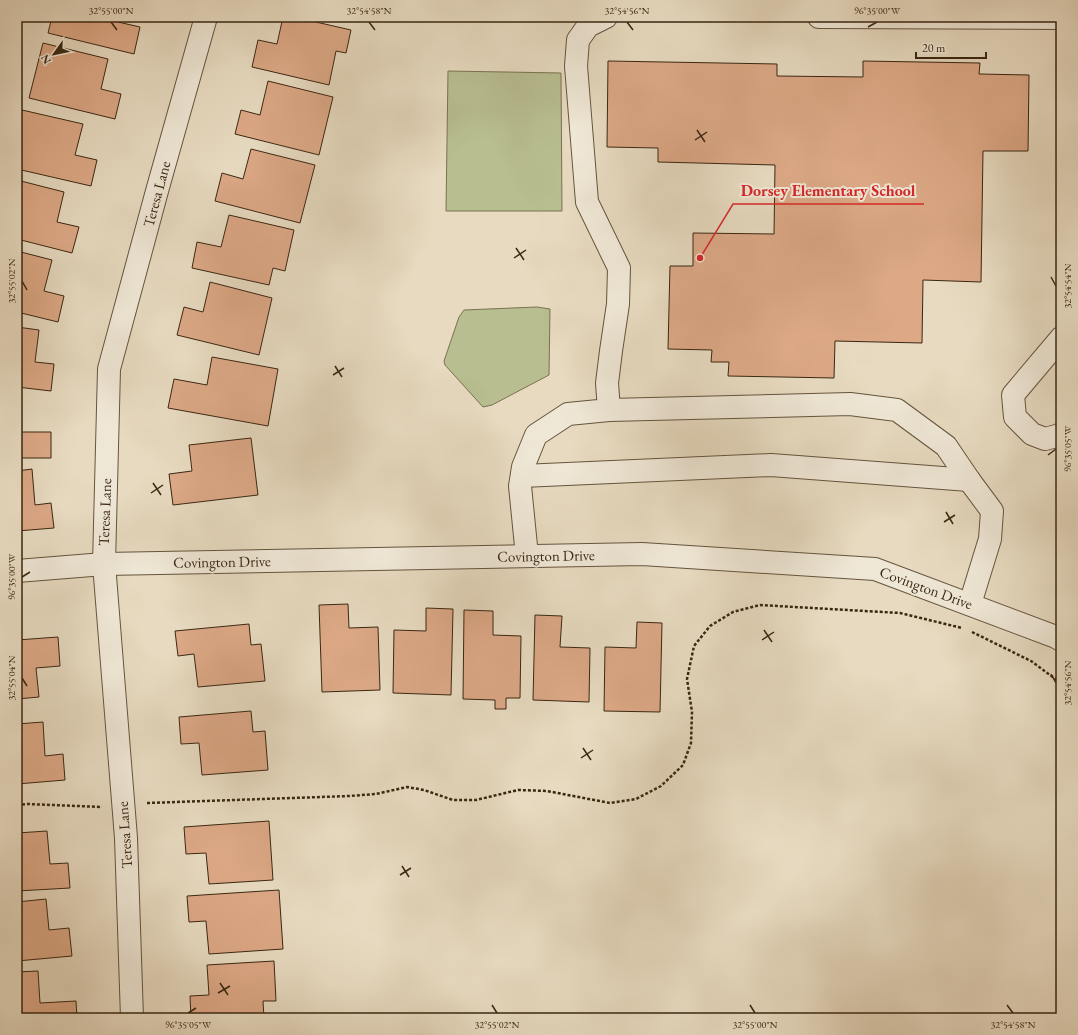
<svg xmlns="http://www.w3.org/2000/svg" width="1078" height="1035" font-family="'EB Garamond',serif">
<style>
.green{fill:#b8be90;stroke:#797251}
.building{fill:#dca886;stroke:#3a2712}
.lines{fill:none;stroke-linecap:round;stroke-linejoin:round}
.minor-casing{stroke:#65543e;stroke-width:24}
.path{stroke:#3a2712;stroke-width:2.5;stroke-dasharray:3 2;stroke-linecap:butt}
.minor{stroke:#efe7d6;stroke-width:22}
.ticks{fill:none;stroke:#3a2712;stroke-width:1.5}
.labels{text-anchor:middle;stroke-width:4;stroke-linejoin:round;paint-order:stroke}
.street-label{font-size:15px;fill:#3a2712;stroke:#efe7d6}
.leader{fill:none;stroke:#d62828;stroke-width:1.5}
.callout-dot{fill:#d62828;stroke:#efe7d6;stroke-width:1.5}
.callout-label{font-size:16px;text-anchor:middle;font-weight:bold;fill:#d62828;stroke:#efe7d6;stroke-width:4;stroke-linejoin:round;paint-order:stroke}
.neatline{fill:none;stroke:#3a2712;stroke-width:1.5}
.ticks-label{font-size:10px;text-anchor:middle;fill:#3a2712}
</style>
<rect width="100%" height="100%" fill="#e7dac0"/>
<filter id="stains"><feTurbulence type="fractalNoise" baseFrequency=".005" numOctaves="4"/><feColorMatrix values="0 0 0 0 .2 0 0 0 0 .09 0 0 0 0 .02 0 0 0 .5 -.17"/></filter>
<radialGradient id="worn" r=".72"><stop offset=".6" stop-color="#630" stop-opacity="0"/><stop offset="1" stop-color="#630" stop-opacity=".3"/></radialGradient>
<g class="green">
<polygon points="448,71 561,73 562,211 446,211"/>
<polygon points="537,307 550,309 549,375 492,405 483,407 445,365 444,361 459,317 464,310"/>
</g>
<g class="building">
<polygon points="52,17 119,17 118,22 140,27 134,54 48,33"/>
<polygon points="283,17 294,17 351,30 346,53 336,51 329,85 252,67 258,40 277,44"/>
<polygon points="43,43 108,59 101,89 121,94 115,119 29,98"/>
<polygon points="608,61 777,64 777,76 863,77 863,61 980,63 979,74 1029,75 1028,151 983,151 981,282 923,280 922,343 835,341 834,378 728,376 729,362 711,362 712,350 668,349 670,266 693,266 693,233 774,234 775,165 658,162 658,148 607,147"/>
<polygon points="268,81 333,97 319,155 235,134 241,110 260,115"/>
<polygon points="22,110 83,124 75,155 97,160 91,186 17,169 17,131"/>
<polygon points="251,149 315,165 300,223 215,201 222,173 243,179"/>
<polygon points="17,180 64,192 57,222 79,227 72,253 17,239"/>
<polygon points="229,215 294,230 285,271 273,268 269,285 192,268 197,242 221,247"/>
<polygon points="17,251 52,260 44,291 64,296 58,322 17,312"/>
<polygon points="210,282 272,298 259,355 177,335 184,307 203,312"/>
<polygon points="17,327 39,330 35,362 54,364 51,391 17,387"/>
<polygon points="212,357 278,369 268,426 168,408 174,379 207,385"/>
<polygon points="17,399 19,399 19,432 51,432 51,458 17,458"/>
<polygon points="251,438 258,495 173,505 169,474 192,471 189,445"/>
<polygon points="32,469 35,505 51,503 54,528 17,531 17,471"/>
<polygon points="348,604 349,628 378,627 380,690 322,692 319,605"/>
<polygon points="426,608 453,609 451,695 393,693 394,630 426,631"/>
<polygon points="464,610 493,611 493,635 521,636 520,698 506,698 506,709 495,709 495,700 463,699"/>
<polygon points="535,615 562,616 560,647 590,648 589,702 533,700"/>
<polygon points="637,622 662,623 660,712 604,711 605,647 636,648"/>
<polygon points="249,624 251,645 261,644 265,681 198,687 194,654 178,656 175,631"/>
<polygon points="58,637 60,666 36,668 39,697 17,699 17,640"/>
<polygon points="251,711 253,732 265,731 268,770 202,775 199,743 181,744 179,717"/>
<polygon points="43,722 45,756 63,754 65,780 17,784 17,724"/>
<polygon points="269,821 273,880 209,884 206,853 186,854 184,827"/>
<polygon points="47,831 50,864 68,863 70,888 17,891 17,833"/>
<polygon points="279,890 283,949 209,954 206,921 189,922 187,896"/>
<polygon points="46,899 49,930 69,928 72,956 17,961 17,902"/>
<polygon points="274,961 276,1001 263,1001 264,1018 191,1018 190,996 209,995 207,965"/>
<polygon points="38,971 40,1003 76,1001 77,1018 17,1018 17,972"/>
</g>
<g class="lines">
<defs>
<g id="minor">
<polyline points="819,17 1061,18"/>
<polyline points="1061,338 1013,395 1015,417 1032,434 1045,439 1060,435 1061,434"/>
<polyline points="609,410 850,404 897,410 946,446 969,480 992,511 990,539 970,604"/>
<polyline points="522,476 771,465 969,480"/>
<polyline points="527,556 520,486 523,467 536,435 568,414 609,410 607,383 611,351 618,304 619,268 587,202 576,66 578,40 588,26 606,17"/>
<polyline points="17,571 104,564 642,554 875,569 1056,637 1061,640"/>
<polyline points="132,1018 126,838 104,564 109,369 157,191 206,17"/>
</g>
</defs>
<use href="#minor" class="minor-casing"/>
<g class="path">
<polyline points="972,632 1031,661 1061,683"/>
<polyline points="147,803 350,796 376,794 407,787 424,790 453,800 476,800 518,790 547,791 610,803 636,799 661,786 683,765 691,743 692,712 687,679 694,646 710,626 733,612 760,605 900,613 962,628"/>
<polyline points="17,805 27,804 102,807"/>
</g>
<use href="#minor" class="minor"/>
</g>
<path class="ticks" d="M111,22L117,30M369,22L375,30M627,22L633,30M868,27L877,22M697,130L705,142M695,140L707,132M516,248L524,260M514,258L526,250M1051,277L1056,286M22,281L27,290M335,366L342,377M333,375L344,368M1048,455L1056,449M153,483L161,495M151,493L163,485M946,512L953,524M944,522L955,515M22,577L30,572M764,630L772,642M762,640L774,632M1051,674L1056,683M22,678L27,686M583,748L591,760M581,758L593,750M402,866L409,877M400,875L411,868M220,983L228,995M218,993L230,986M492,1005L497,1013M750,1005L755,1013M1007,1005L1013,1013M188,1013L196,1008"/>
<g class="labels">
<g class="street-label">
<text transform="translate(157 194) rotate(-75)" y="5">Teresa Lane</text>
<text transform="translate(105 512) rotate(-88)" y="5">Teresa Lane</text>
<text transform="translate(546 556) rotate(-1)" y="5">Covington Drive</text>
<text transform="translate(222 562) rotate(-1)" y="5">Covington Drive</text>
<text transform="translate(926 588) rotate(20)" y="5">Covington Drive</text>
<text transform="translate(125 835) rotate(-94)" y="5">Teresa Lane</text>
</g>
</g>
<path class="leader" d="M700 258L733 204H924"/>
<circle class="callout-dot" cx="700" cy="258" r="4"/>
<g class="callout-label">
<text x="828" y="196">Dorsey Elementary School</text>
</g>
<rect width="1078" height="1035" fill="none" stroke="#e7dac0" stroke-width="44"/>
<g transform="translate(54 54) rotate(237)" stroke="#efe7d6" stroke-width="3" paint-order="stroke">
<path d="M0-3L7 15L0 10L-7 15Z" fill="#3a2712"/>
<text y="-6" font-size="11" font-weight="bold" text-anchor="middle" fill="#3a2712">N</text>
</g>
<path d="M916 52v6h70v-6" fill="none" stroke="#3a2712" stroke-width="2"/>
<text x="922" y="52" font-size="12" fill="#3a2712" stroke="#efe7d6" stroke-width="3" paint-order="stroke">20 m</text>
<rect x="22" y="22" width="1034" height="991" class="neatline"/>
<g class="ticks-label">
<text x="111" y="14">32°55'00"N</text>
<text x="369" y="14">32°54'58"N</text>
<text x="627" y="14">32°54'56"N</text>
<text x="877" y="14">96°35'00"W</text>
<text transform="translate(11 281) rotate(-90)" y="4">32°55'02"N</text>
<text transform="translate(1067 286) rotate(-90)" y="4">32°54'54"N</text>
<text transform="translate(1067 449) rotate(-90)" y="4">96°35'05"W</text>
<text transform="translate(11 577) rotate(-90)" y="4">96°35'00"W</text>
<text transform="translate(11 678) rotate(-90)" y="4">32°55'04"N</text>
<text transform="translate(1067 683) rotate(-90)" y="4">32°54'56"N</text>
<text x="188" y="1028">96°35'05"W</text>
<text x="497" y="1028">32°55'02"N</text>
<text x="755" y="1028">32°55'00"N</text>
<text x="1013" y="1028">32°54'58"N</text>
</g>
<rect width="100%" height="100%" filter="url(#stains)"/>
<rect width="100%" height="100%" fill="url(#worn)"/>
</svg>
